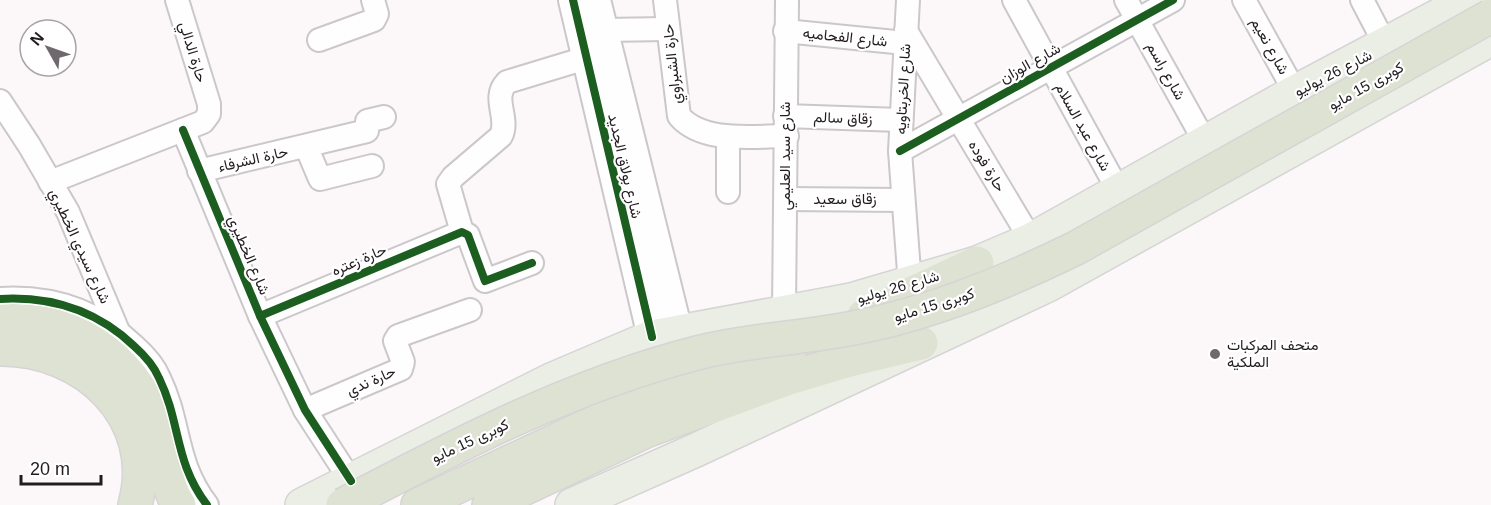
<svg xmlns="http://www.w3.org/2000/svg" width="1491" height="505" font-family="Arial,Vazirmatn,sans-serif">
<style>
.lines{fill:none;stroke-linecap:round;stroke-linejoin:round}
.minor-casing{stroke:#ccc7ca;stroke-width:26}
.tertiary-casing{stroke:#ccc7ca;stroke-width:32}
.primary-casing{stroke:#d6d4d5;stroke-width:36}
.motorway-casing{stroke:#d6d4d5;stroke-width:36}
.minor{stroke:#fffefe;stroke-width:22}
.tertiary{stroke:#fffefe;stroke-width:28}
.primary{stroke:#ebeee4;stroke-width:33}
.motorway{stroke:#dee2d2;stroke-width:33}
.motorway-bridge-casing{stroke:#d6d4d5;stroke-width:36;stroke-linecap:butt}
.motorway-bridge{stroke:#dee2d2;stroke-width:33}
.cycleway-casing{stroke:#fff;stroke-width:11}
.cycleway{stroke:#1b5e20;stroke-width:8}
.poi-dot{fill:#6e696c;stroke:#fff;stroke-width:2}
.labels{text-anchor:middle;stroke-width:4.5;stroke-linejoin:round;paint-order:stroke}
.street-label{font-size:15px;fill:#221c20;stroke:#fff}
.poi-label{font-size:15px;fill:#221c20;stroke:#fff;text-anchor:start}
</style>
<rect width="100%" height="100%" fill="#fcf8fa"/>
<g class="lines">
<defs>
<g id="minor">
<path d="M665,0L679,116C703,144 755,136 787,136"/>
<polyline points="908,0 900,151 910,285"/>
<polyline points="1014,0 1118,190"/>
<polyline points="1126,0 1205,142"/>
<polyline points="1244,0 1295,92"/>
<polyline points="1362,0 1386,46"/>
<polyline points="603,30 667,29"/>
<polyline points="785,31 905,43"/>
<polyline points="906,31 1031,240"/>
<polyline points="319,40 374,20 377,14 373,0"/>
<polyline points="0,101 29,145 68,212 118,331"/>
<polyline points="785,116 900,120"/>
<polyline points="183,130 260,316 305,410 351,481"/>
<polyline points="306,146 320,179 372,166"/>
<polyline points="900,151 1173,0"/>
<polyline points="199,171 367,131 367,121 384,117"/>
<polyline points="50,182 203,122 209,114 209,104 177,0"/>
<polyline points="728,192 728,137"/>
<polyline points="786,199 903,200"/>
<path d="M462,232L448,184L453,177L501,136C510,118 491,98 507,82L586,58"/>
<path d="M0,299C51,296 96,310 134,346C143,354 154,366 159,378C181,423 174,462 207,505"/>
<polyline points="784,311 787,0"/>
<polyline points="260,316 462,232 468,235 485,281 532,263"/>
<polyline points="305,410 401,369 403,362 395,341 398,336 470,310"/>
</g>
<g id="tertiary">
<polyline points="573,0 652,337"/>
<polyline points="596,0 678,331"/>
</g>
<g id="primary">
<polyline points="302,505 551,380 652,337 851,300 977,263 1031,240 1295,92 1468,0"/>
<polyline points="572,505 696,450 1048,285 1491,39"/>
</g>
<g id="motorway">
<polyline points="864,316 977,263"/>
<path d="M0,321C79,315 142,363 161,440C166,462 165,485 179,505"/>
<path d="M0,349C84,348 159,417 135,505"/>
<polyline points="418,505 623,409 793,344"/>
<polyline points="489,505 648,430 786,379 846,361 921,343"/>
</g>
</defs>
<use href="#minor" class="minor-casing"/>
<use href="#tertiary" class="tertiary-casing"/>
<use href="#primary" class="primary-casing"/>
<use href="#motorway" class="motorway-casing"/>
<use href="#minor" class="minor"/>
<use href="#tertiary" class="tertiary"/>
<use href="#primary" class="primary"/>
<use href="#motorway" class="motorway"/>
<defs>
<path id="motorway-bridge" d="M343,505C457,445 572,385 697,353C743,341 790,339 836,331C920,318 1000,285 1076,248L1491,16"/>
</defs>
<use href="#motorway-bridge" class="motorway-bridge-casing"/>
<use href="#motorway-bridge" class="motorway-bridge"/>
<defs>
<g id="cycleway">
<polyline points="573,0 652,337"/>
<polyline points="183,130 260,316 305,410 351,481"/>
<polyline points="900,151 1173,0"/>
<path d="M0,299C51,296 96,310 134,346C143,354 154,366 159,378C181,423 174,462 207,505"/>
<polyline points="260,316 462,232 468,235 485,281 532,263"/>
</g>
</defs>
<use href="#cycleway" class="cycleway-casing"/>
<use href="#cycleway" class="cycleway"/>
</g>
<circle class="poi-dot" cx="1215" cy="354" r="6"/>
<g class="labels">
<g class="street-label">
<text transform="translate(845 37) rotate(6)" y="5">شارع الفحاميه</text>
<text transform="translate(1270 46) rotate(61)" y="5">شارع نعيم</text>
<text transform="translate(193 52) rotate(73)" y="5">حارة الدالي</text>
<text transform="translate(1030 63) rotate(-29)" y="5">شارع الوزان</text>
<text transform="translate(672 64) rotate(-96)" y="5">حارة الشبراوي</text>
<text transform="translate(1166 71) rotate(61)" y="5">شارع راسم</text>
<text transform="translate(1333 73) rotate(-27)" y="5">شارع 26 يوليو</text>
<text transform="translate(1366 86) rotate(-29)" y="5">كوبرى 15 مايو</text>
<text transform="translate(903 89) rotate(-87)" y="5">شارع الخربتاويه</text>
<text transform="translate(843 118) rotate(2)" y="5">زقاق سالم</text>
<text transform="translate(1083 127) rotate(61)" y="5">شارع عبد السلام</text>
<text transform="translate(785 156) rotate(-90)" y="5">شارع سيد العليمي</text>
<text transform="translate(253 159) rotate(-13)" y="5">حارة الشرفاء</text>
<text transform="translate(625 166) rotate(77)" y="5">شارع بولاق الجديد</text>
<text transform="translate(987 166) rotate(59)" y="5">حارة فوده</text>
<text x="845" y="204">زقاق سعيد</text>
<text transform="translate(80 246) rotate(65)" y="5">شارع سيدي الخطيري</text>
<text transform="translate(249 255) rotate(67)" y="5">شارع الخطيري</text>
<text transform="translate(359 260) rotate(-23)" y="5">حارة زعتره</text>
<text transform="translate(898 287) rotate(-16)" y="5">شارع 26 يوليو</text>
<text transform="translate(934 305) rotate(-17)" y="5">كوبرى 15 مايو</text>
<text transform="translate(371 381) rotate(-24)" y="5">حارة ندي</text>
<text transform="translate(470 441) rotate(-25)" y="5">كوبرى 15 مايو</text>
</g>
<g class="poi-label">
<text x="1227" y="350">متحف المركبات<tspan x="1227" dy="17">الملكية</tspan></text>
</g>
</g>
<g transform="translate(48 48) rotate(310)"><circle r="28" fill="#ffffff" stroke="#a7a4a6" stroke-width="1.5"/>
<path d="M0-4.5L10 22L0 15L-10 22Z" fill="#6e696c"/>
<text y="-9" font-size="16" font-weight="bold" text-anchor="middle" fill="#221c20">N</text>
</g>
<path d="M21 475v9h80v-9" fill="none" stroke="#221c20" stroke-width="3"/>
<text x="30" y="475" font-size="18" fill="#221c20" stroke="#ffffff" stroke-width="4.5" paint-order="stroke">20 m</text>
</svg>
